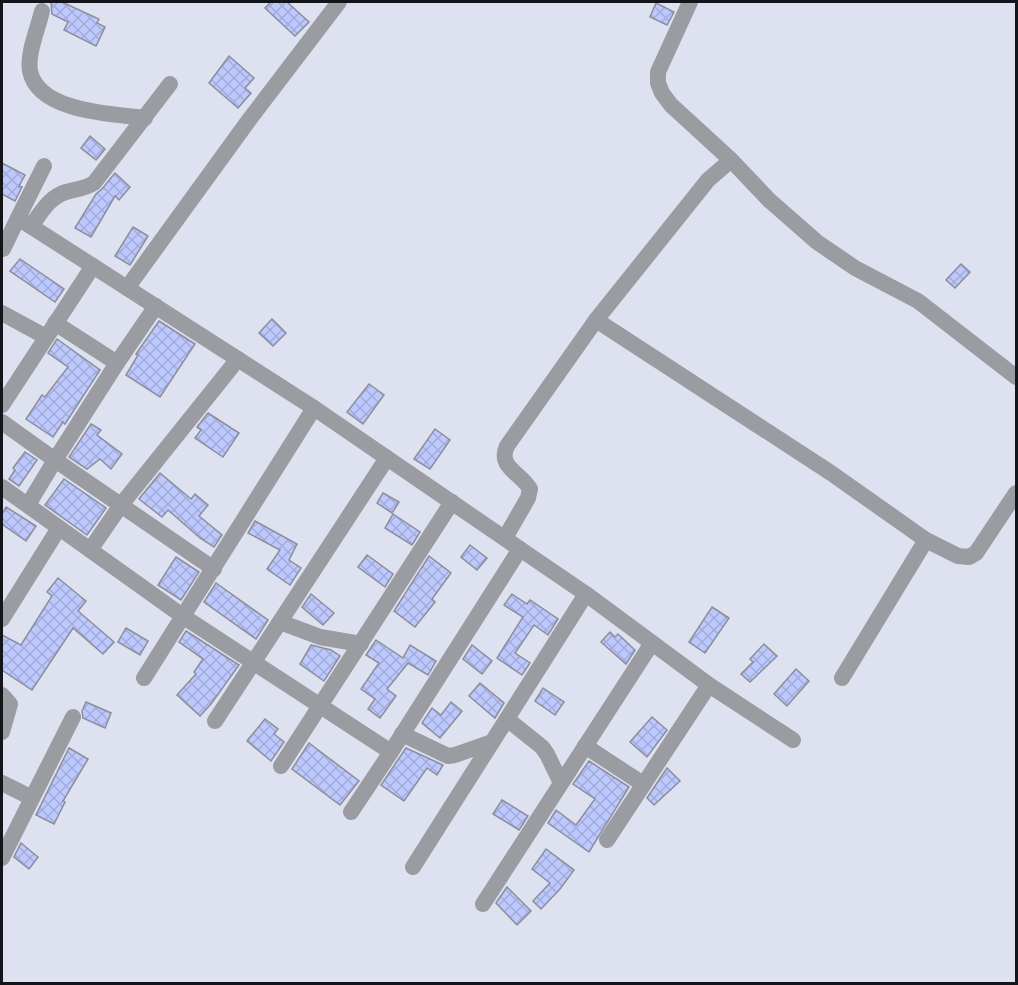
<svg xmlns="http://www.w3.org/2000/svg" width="1018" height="985" font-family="'Varela Round',sans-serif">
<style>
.building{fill:url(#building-cross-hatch);stroke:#8b8e9a;stroke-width:1.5}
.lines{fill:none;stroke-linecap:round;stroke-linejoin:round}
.minor{stroke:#9a9ca2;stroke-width:16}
</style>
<defs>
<pattern id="building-cross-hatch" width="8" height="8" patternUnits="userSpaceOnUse" patternTransform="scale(1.5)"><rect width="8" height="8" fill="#bdc9fe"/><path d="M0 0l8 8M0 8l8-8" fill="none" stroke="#a2acd9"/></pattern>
</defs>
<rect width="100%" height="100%" fill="#dee1ef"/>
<g class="building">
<polygon points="51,2 62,2 99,19 97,23 105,27 96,46 64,30 68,22 52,14"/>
<polygon points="271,2 287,2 309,22 295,36 265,8"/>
<polygon points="656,3 674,12 667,25 650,17"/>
<polygon points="229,56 254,78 245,88 251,93 238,108 209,83"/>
<polygon points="90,136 105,149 96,160 81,148"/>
<polygon points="2,163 25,175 19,186 22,187 15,201 2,194"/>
<polygon points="115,173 130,187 119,200 115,196 91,237 75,228 96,194 102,189"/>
<polygon points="133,227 148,236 130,265 115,256"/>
<polygon points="20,259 64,289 55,302 10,271"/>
<polygon points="961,264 970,272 955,288 946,280"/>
<polygon points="272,319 286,333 273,346 259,333"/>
<polygon points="159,321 195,344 160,397 126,375 138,355 136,354"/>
<polygon points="57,339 100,370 65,424 63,422 53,437 26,419 42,395 45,397 68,367 48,353"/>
<polygon points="369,384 384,395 363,424 347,412"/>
<polygon points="208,413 239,433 223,457 195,438 201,430 197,427"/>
<polygon points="91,424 101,430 97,435 122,454 111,469 100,459 87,469 69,457"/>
<polygon points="435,429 450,440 430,469 414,459"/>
<polygon points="25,452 37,460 19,486 9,479 15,470 13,468"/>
<polygon points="160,473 191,499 195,494 208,505 199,516 222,535 214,547 200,538 168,510 162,517 139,499"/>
<polygon points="64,479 106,508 87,535 45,505"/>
<polygon points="383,493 399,502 392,513 377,503"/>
<polygon points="6,507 36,526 26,541 2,524 2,514"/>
<polygon points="393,514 420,532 412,545 385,528"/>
<polygon points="255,521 297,544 289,560 301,568 290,585 267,569 280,550 248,533"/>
<polygon points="470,545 487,558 477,570 461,557"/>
<polygon points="367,555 393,574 385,587 358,567"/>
<polygon points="429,556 451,573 432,599 435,602 415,627 394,611"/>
<polygon points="176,557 199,572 181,600 158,585"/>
<polygon points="58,578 86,601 78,611 114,642 103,654 73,628 32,690 2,670 2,635 21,645 52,596 47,592"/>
<polygon points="216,583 268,620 256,639 204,602"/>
<polygon points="311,594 334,613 323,625 302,607"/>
<polygon points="512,594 527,604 530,600 558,619 548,635 534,625 515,653 530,663 522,675 497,658 523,617 504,605"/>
<polygon points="712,607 729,618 705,653 689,642"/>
<polygon points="126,628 148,641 140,655 118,642"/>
<polygon points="186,631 239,665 211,704 200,716 177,695 196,674 194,672 203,659 179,642"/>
<polygon points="610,632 615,637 618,634 635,650 626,664 601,642"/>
<polygon points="376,640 403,658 410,645 436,661 428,675 408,663 387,689 396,696 380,718 368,709 375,699 361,689 379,663 366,655"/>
<polygon points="764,644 777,656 750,682 741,674 753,662 750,659"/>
<polygon points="311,645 331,650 340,656 324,681 300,664"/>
<polygon points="472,645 492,661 482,674 463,659"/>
<polygon points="796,669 809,681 787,706 774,694"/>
<polygon points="480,683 504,703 495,718 469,696"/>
<polygon points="543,688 564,702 555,715 535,701"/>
<polygon points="86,702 111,713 105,728 83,718 82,711"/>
<polygon points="451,702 462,711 440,738 422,723 432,708 441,715"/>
<polygon points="652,717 667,730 647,757 630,742"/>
<polygon points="265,719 278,729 274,734 284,742 271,761 247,741"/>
<polygon points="309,743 359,781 340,805 292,769"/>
<polygon points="69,748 88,759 63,801 65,802 54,824 36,815"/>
<polygon points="406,748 443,765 437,775 427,768 404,801 381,785"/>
<polygon points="589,761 629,787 589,852 548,823 556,810 576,825 595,799 573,784"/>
<polygon points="667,768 680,781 654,805 647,798"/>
<polygon points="502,800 528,816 519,830 493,814"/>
<polygon points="21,843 38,857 29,869 14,857"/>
<polygon points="546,849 574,870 560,889 541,909 533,901 550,883 532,869"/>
<polygon points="507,887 531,911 517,925 496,903"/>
</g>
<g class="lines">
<g class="minor">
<polyline points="690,2 658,72 658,83 662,93 671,105 731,160 769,200 817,242 855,268 918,301 1016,377"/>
<path d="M42,11C38,29 27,53 30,71C38,112 113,114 145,118"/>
<polyline points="18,218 44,166"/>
<path d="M31,226C41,213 49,197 66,192C76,189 84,189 94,183L170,84"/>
<polyline points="127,288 249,120 339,2"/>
<polyline points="156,306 117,363 55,460 214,569"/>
<polyline points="2,313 46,337"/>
<polyline points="596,320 831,473 926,540 958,556 969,557 976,553 1016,493"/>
<polyline points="55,323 117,363"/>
<polyline points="2,405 93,266"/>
<polyline points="2,422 55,460 28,505"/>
<polyline points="2,487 184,617 391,752 520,549 314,408 18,218 3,249"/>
<path d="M505,538L528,498L530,489C521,473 497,467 507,446L596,320L708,180L731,160"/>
<polyline points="90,550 121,505 238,359"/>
<polyline points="586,594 709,685 793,740"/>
<polyline points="2,619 59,528"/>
<polyline points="280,622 320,637 361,644"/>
<polyline points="144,678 314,408"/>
<polyline points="842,678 926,540"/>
<polyline points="2,695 10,704 2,732"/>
<polyline points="507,719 542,747 547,754 561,783"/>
<polyline points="215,721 387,458"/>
<polyline points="402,734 448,756 455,755 492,742"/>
<polyline points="585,746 643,784"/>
<polyline points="281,766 452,502"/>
<polyline points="2,783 32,798"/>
<polyline points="351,812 391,752"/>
<polyline points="607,840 709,685"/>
<polyline points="2,858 73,717"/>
<polyline points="413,867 586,594 520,549"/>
<polyline points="483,904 652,643"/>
</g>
</g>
<rect width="1018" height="985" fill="none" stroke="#14151a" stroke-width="6"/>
</svg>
